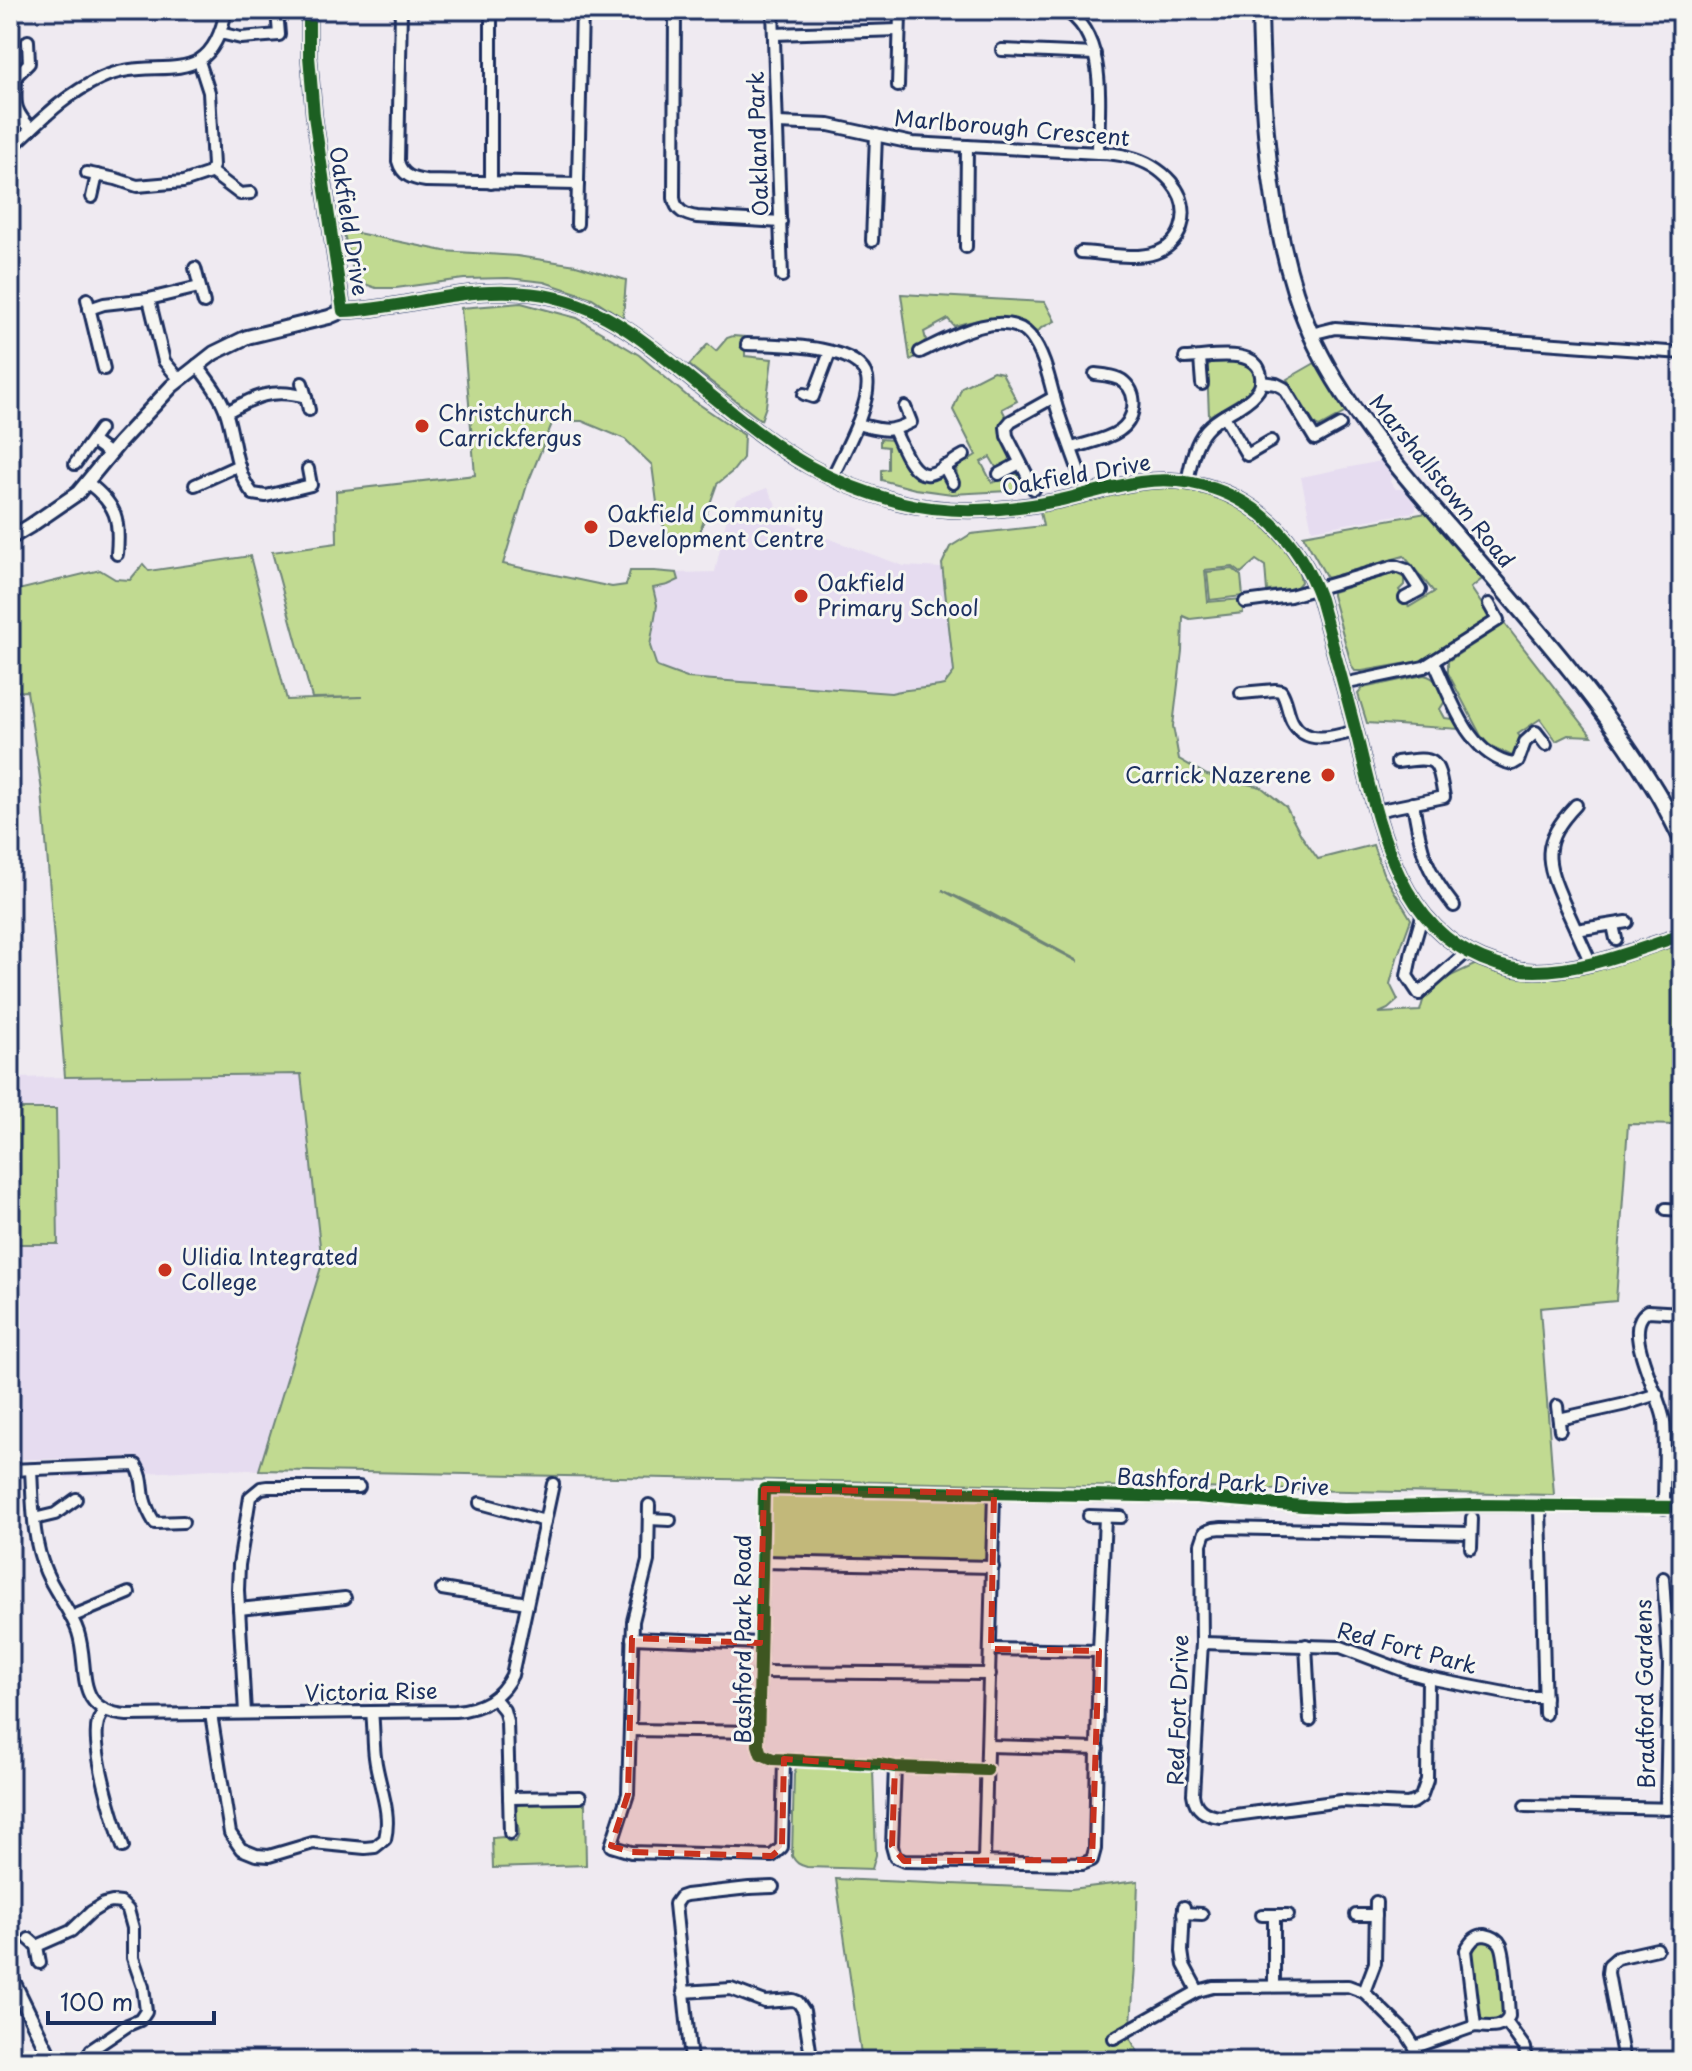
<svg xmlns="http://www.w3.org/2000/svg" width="1692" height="2071" font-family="'Playpen Sans',sans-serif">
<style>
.built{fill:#e6dcf0}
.green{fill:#c1da91;stroke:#6e8478;stroke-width:2;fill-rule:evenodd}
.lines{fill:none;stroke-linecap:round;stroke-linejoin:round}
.minor-casing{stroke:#1b2f5e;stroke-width:16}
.tertiary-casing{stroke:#1b2f5e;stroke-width:18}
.secondary-casing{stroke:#1b2f5e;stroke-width:20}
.minor{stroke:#f6f6f2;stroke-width:10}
.tertiary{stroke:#f6f6f2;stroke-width:12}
.secondary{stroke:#f6f6f2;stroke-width:14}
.cycleway-casing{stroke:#f6f6f2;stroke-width:17}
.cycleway{stroke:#1b5e20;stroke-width:12}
.marked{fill:#c8321e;fill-opacity:0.2;stroke:#c8321e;stroke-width:6;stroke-dasharray:16 10;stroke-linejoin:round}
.poi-dot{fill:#c8321e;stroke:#f6f6f2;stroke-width:3}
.labels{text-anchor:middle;stroke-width:6;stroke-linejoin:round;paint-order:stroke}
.street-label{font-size:22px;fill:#1b2f5e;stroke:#f6f6f2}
.poi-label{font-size:22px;fill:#1b2f5e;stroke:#f6f6f2;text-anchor:start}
</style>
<rect width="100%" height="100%" fill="#efeaf1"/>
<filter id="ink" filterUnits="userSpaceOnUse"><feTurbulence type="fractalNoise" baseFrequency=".0125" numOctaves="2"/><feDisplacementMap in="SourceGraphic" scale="16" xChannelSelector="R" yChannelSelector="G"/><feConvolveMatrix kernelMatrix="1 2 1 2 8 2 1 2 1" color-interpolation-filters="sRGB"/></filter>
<g filter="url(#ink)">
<g class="built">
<polygon points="1381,461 1392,474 1390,482 1396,489 1402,489 1407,493 1416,505 1416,510 1414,512 1312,530 1301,477"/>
<polygon points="767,488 786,523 904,566 943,568 954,672 945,685 928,689 909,688 891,693 687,678 657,667 650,646 657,605 653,588 668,585 679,579 677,573 715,572 728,513 738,499"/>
<polygon points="301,1073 322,1264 259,1470 212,1469 65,1478 60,1459 10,1459 10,1078"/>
</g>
<g class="green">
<polygon points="343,230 444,251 517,256 576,265 626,280 623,318 592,298 544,282 508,278 464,279 396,288 376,288 362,283 354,274"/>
<path d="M901,294L1045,302L1055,321L1041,328L1036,334C1010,313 984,317 954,326L948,319L924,332L926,340L917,348L919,355L910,360Z"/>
<path d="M521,303L577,318L639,355L687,396L744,435L743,458L733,471L717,484L698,537L688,541L670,536L659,518L652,465L625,439L582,421H553L527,485L503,564L612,587L626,585L630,571H654L677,573L679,580L668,585L653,588L657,605L650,646L657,667L687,678L891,693C909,688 927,689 944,685L954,672L942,564L950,547L971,534L1043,526L1039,507C1068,505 1095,496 1124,491C1178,481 1235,493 1273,535C1284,547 1300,565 1301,582L1295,589L1267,591L1265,566L1256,560L1241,573L1233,567L1205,570L1208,602L1242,599L1243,613L1190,619L1183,616L1182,651L1173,726L1179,759L1207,775L1261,787L1286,807L1301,835L1318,859L1373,845L1383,873L1411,919L1397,958L1390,984L1398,1000L1388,1009L1379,1013L1420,1011L1427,987L1485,960L1535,971L1641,948L1682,935V1125L1628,1124L1616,1301L1540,1308L1554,1495L259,1470L322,1264L301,1074L65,1077L42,791L27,691L10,692V592L100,570L115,579L130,580L143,564L149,571L250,556L287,700L362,697L312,698L272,552L337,543L336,491L475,475L461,308ZM942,890L983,909L1077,960V961Z"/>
<polygon points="733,336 745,337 745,356 772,359 766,406 761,420 689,365 708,344 716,351 727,338"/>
<path d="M1238,361C1254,364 1261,377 1251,391L1209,416L1207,366L1211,363Z"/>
<polygon points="1315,363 1346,412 1319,427 1315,425 1287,379"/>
<path d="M993,371L1002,373L1017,401L1002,409L1006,417L1000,427L1002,437L1011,456L1008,463L997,469L990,457L981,462L992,483L1015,473L1021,476L1028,490L952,494L915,489L881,480V470L888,469V447L880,446V439L893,440C900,455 907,482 928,479C933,479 937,477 942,476L946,479L951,487L959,482L956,470L959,466L976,455L953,410L962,387Z"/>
<polygon points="1426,513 1482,579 1471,588 1489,615 1488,618 1420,661 1362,671 1355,671 1352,667 1332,595 1332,592 1395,573 1404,578 1404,585 1399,590 1409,607 1434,592 1404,556 1327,578 1303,535"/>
<polygon points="1233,569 1241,576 1243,596 1210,600 1207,572"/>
<polygon points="1505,624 1592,736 1568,735 1556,741 1540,719 1518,734 1520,737 1516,755 1512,756 1489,745 1481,736 1448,673 1448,661"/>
<path d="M1424,675C1438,678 1441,689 1445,701L1440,709L1445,718L1453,719L1459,729L1367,723L1358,694L1363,688Z"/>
<polygon points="10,1109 56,1109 58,1244 10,1244"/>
<polygon points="764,1489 994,1493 993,1567 762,1562"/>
<path d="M800,1766L868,1768L873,1770L876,1855L872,1869L807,1867C799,1865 796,1863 792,1856L794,1774L796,1768Z"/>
<path d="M520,1804H585L586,1865L493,1868L492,1838L504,1837L508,1841L515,1842C525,1831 512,1819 516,1806Z"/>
<polygon points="836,1879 1071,1889 1138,1881 1135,1965 1130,2038 1143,2061 862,2061"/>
<polygon points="1486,1941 1493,1944 1498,1951 1503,2012 1502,2017 1494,2023 1485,2022 1478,2015 1472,1954 1478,1943"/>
</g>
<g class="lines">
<defs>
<g id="minor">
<path d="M401,10L398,161C402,176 413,179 426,181L578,184"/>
<path d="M675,10L674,198C676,211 685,215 697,217L781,222"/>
<polyline points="773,10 782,276"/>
<path d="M1064,10C1109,35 1098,109 1098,153"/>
<polyline points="220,33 241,38 279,35 277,10"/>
<polyline points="774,34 899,30"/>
<path d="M28,41L29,63L16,76C16,103 11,107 31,129"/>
<polyline points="1002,50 1095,54"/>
<polyline points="898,86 900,14"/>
<path d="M777,123L829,125L912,143L1098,153C1108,153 1119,154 1129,157C1160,164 1193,193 1181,228C1177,240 1167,249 1155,253C1135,260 1102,253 1081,252"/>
<path d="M10,149C39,122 64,95 101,78C156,53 210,96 226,10"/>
<polyline points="211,172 240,194 251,193"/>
<polyline points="87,173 116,179 137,186 183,182 210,173 213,166 209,92 199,61"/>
<polyline points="491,183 491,10"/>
<polyline points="92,197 97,175"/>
<polyline points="577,224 582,10"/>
<polyline points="872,241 876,135"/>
<polyline points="966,247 967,146"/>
<polyline points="195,268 204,303"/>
<polyline points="87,299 104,369"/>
<polyline points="149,299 164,361 179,379"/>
<polyline points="89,309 104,304 149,299 199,287"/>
<polyline points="1311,334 1335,328 1682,353"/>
<path d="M747,344C775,345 859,343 867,378C872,403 843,454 832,478"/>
<path d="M920,352C947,339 1004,306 1030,336C1045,355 1050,383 1056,405C1065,435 1077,464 1087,494"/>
<path d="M1185,358C1206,358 1257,345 1261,376C1262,382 1260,389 1256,393C1243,409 1219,414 1206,430C1194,444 1191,463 1187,482"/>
<polyline points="1200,358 1202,384"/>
<path d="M197,365C208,380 222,397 227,415C235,441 235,473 253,494L266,496L311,485L308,469"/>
<polyline points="1261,382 1276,384 1284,388 1315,439 1340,425"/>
<polyline points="302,383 306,397"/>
<polyline points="804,394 813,397 830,352"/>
<path d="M227,412C255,396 273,388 306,397L309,410"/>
<polyline points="1224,416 1247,455 1271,441"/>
<path d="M857,424C882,430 888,434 911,422L905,407"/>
<path d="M894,430C901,443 911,477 929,474C940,472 953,461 964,455"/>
<polyline points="92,441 110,454"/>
<path d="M1072,448C1087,443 1106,440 1119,431C1134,421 1140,396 1124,382C1117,376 1104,375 1095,374"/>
<polyline points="75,464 100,429"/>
<polyline points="944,466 953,483"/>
<polyline points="999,474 1020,463"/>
<path d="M88,483C117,505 120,519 117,554"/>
<polyline points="195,485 239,465"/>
<polyline points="1034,489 1007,436 1006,427 1011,421 1054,397"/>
<polyline points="1245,602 1290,596 1395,566 1407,570 1420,590 1405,598"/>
<path d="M1434,662C1452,699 1468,756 1513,764L1518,761L1525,742L1536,732L1546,745"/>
<polyline points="1343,684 1424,667 1498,620 1489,604"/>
<path d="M1241,693L1275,690L1281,691C1287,700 1287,711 1292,721C1305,746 1334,737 1355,731"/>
<path d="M1413,803C1421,850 1424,868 1454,906"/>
<path d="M1576,805C1540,843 1545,861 1565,906C1574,925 1582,944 1591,963"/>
<path d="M1376,811L1444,797C1437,758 1438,756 1397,762"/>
<polyline points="1423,913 1412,951 1407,976 1419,994 1467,952"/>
<polyline points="1613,925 1616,939"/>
<polyline points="1576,930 1627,922"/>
<polyline points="1666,1209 1682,1210"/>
<polyline points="1557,1406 1560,1430"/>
<polyline points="1559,1419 1626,1404 1657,1394"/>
<path d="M10,1470L136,1465C143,1476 142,1486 144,1498C146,1507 150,1515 155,1523L183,1522"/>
<path d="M31,1470C33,1504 32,1540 46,1572C55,1593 71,1611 78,1632C90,1668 72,1711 127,1715L455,1711C481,1709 500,1699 512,1675L553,1484"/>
<polyline points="480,1503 545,1521"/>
<polyline points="649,1505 648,1561 633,1621 628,1794 611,1846 631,1852 772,1856 782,1847 784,1759"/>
<polyline points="1540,1506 1545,1714"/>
<path d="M1664,1508C1664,1479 1666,1450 1664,1421C1661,1395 1619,1328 1648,1311L1682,1313"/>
<polyline points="1089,1516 1121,1517"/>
<polyline points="34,1519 55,1514 76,1499"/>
<polyline points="649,1519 670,1520"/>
<polyline points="1471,1548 1472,1518"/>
<polyline points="762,1562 993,1567"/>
<polyline points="1663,1578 1669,1664 1666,1809"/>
<polyline points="442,1589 527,1603"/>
<polyline points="239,1609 345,1598"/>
<polyline points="71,1617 129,1593"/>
<polyline points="632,1638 760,1643"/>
<polyline points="1202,1643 1341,1647 1410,1673 1428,1678 1526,1697 1545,1697"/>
<polyline points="1306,1645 1310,1720"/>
<polyline points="991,1649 1099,1651"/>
<polyline points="759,1672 990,1674"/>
<path d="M1428,1678L1427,1780L1421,1797L1414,1802L1407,1804L1341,1801L1220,1817C1205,1815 1195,1810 1193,1794L1202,1643L1201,1544L1205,1532L1213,1529L1222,1528L1471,1533"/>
<polyline points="494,1698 504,1710 507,1721 510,1833"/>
<path d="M103,1711C102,1714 99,1719 98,1722C91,1749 114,1820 123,1847"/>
<polyline points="245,1713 238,1590 239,1565 250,1497 261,1488 268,1487 359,1487"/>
<path d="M211,1714L230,1833L241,1849L256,1855L269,1856L313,1843L365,1848L375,1847L385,1839C392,1811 378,1784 375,1757C373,1742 374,1727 372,1712"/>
<polyline points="630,1730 758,1732"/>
<polyline points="988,1746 1098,1749"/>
<polyline points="895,1767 892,1846 895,1857 904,1861 1082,1864 1092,1860 1095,1849 1099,1651 1105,1517"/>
<polyline points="987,1770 895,1767 879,1764 773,1759 761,1754 758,1745 764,1489 1196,1497 1304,1506 1344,1508 1473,1505 1682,1507"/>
<polyline points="509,1798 580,1797"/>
<polyline points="1525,1806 1682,1809"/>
<polyline points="984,1861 994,1493"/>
<polyline points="1184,1907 1182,1951 1184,1965 1198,1991"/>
<polyline points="1183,1913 1202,1914"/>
<polyline points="1262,1915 1288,1915"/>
<polyline points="1274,1915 1274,1986"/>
<polyline points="1356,1915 1376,1915"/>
<polyline points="29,1939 37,1946 40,1963"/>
<polyline points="37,1946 71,1931 91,1912 104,1904 112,1902 121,1903 128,1910 133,1928 133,1958 143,1987 146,2011 140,2020 128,2025 91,2050 86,2061"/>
<polyline points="683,1992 731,1989 765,2002 793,2000 798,2002 804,2011 810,2050"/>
<polyline points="1364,1992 1375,1963 1376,1902"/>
<polyline points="1507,2023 1525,2048 1527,2061"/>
<polyline points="1114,2038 1198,1991 1213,1987 1348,1986 1364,1992 1406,2033 1415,2047 1418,2061"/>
<path d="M1415,2047L1475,2026L1466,1950C1470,1942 1475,1935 1485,1935C1491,1936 1498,1939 1501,1945C1506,1956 1508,2001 1509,2016C1504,2030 1488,2027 1475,2026"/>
<polyline points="691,2061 675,1904 680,1897 686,1895 749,1888 773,1887"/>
<polyline points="1624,2061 1608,1973 1609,1965 1617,1958 1657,1949"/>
</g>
<g id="tertiary">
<path d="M309,10V56L314,116L343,311C382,310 418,300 457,295C485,291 525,290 553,297C612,309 661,355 707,392C739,418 773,446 809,466C837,482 869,494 899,502C950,515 1005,511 1056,501C1100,492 1146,473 1192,483C1255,495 1299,540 1320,599C1333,646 1346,693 1358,740C1378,821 1396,923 1482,959C1499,966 1516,971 1535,971C1585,971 1635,950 1682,935"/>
<polyline points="10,538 30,526 78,493 119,443 172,386 214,353 247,337 329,317 343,311"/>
<polyline points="10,1975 52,2061"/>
</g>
<path id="secondary" d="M1260,10C1262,113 1269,237 1310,332C1344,410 1408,479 1463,543C1530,621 1599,698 1653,786C1664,803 1673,822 1682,840"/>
</defs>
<use href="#minor" class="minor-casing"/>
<use href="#tertiary" class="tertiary-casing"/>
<use href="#secondary" class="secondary-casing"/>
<use href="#minor" class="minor"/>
<use href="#tertiary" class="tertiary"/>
<use href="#secondary" class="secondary"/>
<defs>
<g id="cycleway">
<path d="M309,10V56L314,116L343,311C382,310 418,300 457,295C485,291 525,290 553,297C612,309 661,355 707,392C739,418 773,446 809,466C837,482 869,494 899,502C950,515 1005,511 1056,501C1100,492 1146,473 1192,483C1255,495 1299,540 1320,599C1333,646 1346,693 1358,740C1378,821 1396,923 1482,959C1499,966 1516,971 1535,971C1585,971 1635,950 1682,935"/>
<polyline points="987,1770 895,1767 879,1764 773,1759 761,1754 758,1745 764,1489 1196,1497 1304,1506 1344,1508 1473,1505 1682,1507"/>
</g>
</defs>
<use href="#cycleway" class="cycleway-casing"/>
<use href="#cycleway" class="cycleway"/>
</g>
</g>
<path class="marked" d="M764,1489L994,1493L991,1649L1099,1651L1092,1860L904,1861L892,1846L895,1767L784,1759L782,1847L772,1856L631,1852L611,1846L628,1794L632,1638L760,1643Z"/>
<g class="poi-dot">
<circle cx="422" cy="426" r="8"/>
<circle cx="591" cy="527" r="8"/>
<circle cx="801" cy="596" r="8"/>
<circle cx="1328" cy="775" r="8"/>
<circle cx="165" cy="1270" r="8"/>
</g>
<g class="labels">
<g class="street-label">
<text transform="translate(1012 128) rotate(5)" y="8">Marlborough Crescent</text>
<text transform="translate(758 144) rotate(-92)" y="8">Oakland Park</text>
<text transform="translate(349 221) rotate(81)" y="8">Oakfield Drive</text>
<text transform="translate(1076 475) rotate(-10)" y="8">Oakfield Drive</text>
<text transform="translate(1442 481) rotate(51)" y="8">Marshallstown Road</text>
<text transform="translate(1223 1482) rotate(3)" y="8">Bashford Park Drive</text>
<text transform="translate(743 1639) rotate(-90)" y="8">Bashford Park Road</text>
<text transform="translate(1407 1648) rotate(15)" y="8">Red Fort Park</text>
<text transform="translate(371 1692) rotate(-1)" y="8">Victoria Rise</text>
<text transform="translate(1645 1694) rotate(-91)" y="8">Bradford Gardens</text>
<text transform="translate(1178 1710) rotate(-88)" y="8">Red Fort Drive</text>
</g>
<g class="poi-label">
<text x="438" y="421">Christchurch<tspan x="438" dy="25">Carrickfergus</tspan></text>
<text x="607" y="522">Oakfield Community<tspan x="607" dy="25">Development Centre</tspan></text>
<text x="817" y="591">Oakfield<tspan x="817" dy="25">Primary School</tspan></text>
<text x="1312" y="783" text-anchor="end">Carrick Nazerene</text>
<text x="181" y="1265">Ulidia Integrated<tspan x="181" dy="25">College</tspan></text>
</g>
</g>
<rect width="1692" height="2071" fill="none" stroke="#f6f6f2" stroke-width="40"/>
<rect x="20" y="20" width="1652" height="2031" fill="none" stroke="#1b2f5e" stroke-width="3" filter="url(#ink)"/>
<path d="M48 2011v12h166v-12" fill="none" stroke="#1b2f5e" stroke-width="4"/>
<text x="60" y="2011" font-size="24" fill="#1b2f5e" stroke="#f6f6f2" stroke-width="6" paint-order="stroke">100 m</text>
</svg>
